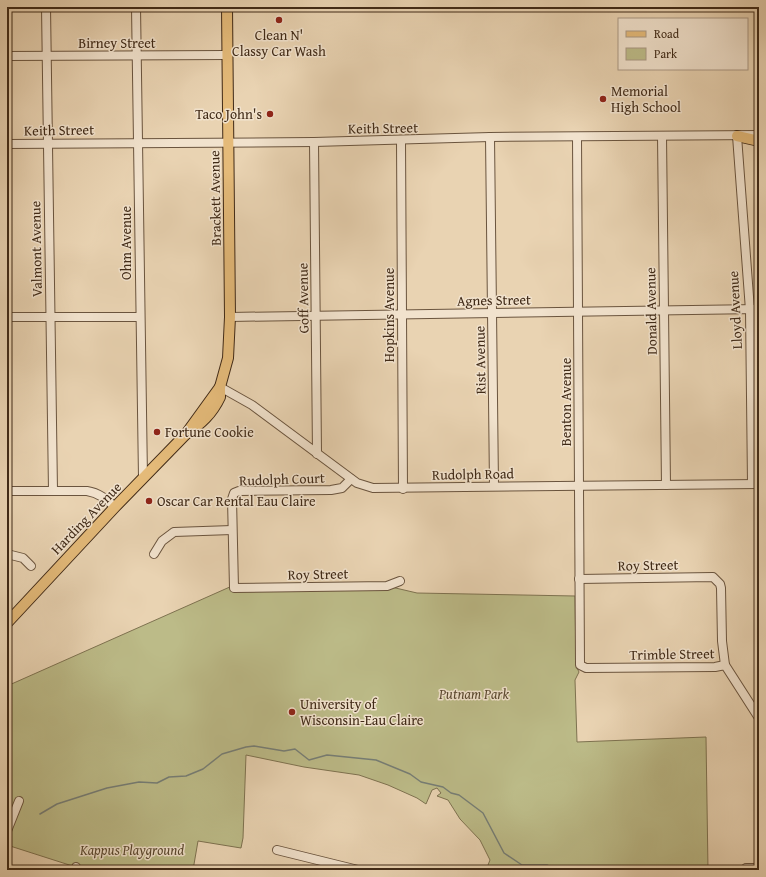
<svg xmlns="http://www.w3.org/2000/svg" width="766" height="877" font-family="'Gentium Book Plus',serif">
<style>
.green{fill:#bcbb88;stroke:#7e7250}
.lines{fill:none;stroke-linecap:round;stroke-linejoin:round}
.stream{stroke:#767e76;stroke-width:1.5}
.minor-casing{stroke:#6a543e;stroke-width:10}
.major-casing{stroke:#402a17;stroke-width:12}
.minor{stroke:#f1e2cd;stroke-width:8}
.major{stroke:#e4ba79;stroke-width:10}
.poi-dot{fill:#8f2418;stroke:#f1e2cd;stroke-width:1.5}
.labels{text-anchor:middle;stroke-width:3;stroke-linejoin:round;paint-order:stroke}
.poi-label{font-size:14px;fill:#402a17;stroke:#f1e2cd;text-anchor:start}
.street-label{font-size:14px;fill:#402a17;stroke:#f1e2cd}
.park-label{font-size:14px;font-style:italic;fill:#59472e;stroke:#f1e2cd}
</style>
<rect width="100%" height="100%" fill="#e9d3b2"/>
<filter id="stains"><feTurbulence type="fractalNoise" baseFrequency=".005" numOctaves="4"/><feColorMatrix values="0 0 0 0 .2 0 0 0 0 .09 0 0 0 0 .02 0 0 0 .5 -.17"/></filter>
<radialGradient id="worn" r=".72"><stop offset=".6" stop-color="#630" stop-opacity="0"/><stop offset="1" stop-color="#630" stop-opacity=".3"/></radialGradient>
<polygon class="green" points="232,586 387,586 417,593 575,596 576,666 579,672 575,680 577,742 706,737 708,870 486,870 490,860 480,840 460,819 448,800 437,796 441,793 437,788 432,790 426,804 417,798 388,785 359,775 304,767 246,755 243,838 241,848 198,841 193,870 85,870 7,845 7,686"/>
<g class="lines">
<polyline class="stream" points="40,814 57,804 107,788 139,782 157,783 169,777 186,776 203,769 222,754 246,747 254,746 284,751 295,749 309,760 327,755 376,760 410,774 421,782 443,787 451,793 459,795 483,813 504,853 522,865 547,865 557,870"/>
<defs>
<g id="minor">
<polyline points="46,7 53,491"/>
<polyline points="136,7 143,478"/>
<polyline points="7,56 227,55"/>
<polyline points="662,136 666,485"/>
<polyline points="737,136 750,310 752,484"/>
<polyline points="490,137 494,486"/>
<polyline points="577,137 580,665 586,668 715,667 725,665 759,718"/>
<polyline points="401,141 403,489"/>
<polyline points="314,142 317,454"/>
<polyline points="7,144 314,142 490,137 759,135"/>
<polyline points="7,317 140,317"/>
<polyline points="230,317 759,309"/>
<polyline points="220,387 252,405 357,483 373,488 759,484"/>
<polyline points="351,479 342,488 331,490 239,491 234,493 232,499 234,588 387,586 400,581"/>
<path d="M7,491H87C99,493 106,499 115,507"/>
<polyline points="7,554 23,558 31,566"/>
<polyline points="154,554 162,541 174,532 232,530"/>
<polyline points="579,579 713,577 720,584 721,588 722,641 725,665"/>
<polyline points="7,831 19,801"/>
<polyline points="277,850 358,870"/>
<polyline points="746,868 759,868"/>
<polyline points="75,870 76,867"/>
</g>
<g id="major">
<polyline points="737,136 759,141"/>
<path d="M186,434C201,424 212,414 220,397V387L228,358L230,317L227,7"/>
<polyline points="7,623 115,507 186,434 220,387"/>
</g>
</defs>
<use href="#minor" class="minor-casing"/>
<use href="#major" class="major-casing"/>
<use href="#minor" class="minor"/>
<use href="#major" class="major"/>
</g>
<g class="poi-dot">
<circle cx="279" cy="20" r="4"/>
<circle cx="603" cy="99" r="4"/>
<circle cx="270" cy="114" r="4"/>
<circle cx="157" cy="432" r="4"/>
<circle cx="149" cy="501" r="4"/>
<circle cx="292" cy="712" r="4"/>
</g>
<g class="labels">
<g class="poi-label">
<text x="279" y="40" text-anchor="middle">Clean N'<tspan x="279" dy="16">Classy Car Wash</tspan></text>
<text x="611" y="96">Memorial<tspan x="611" dy="16">High School</tspan></text>
<text x="262" y="119" text-anchor="end">Taco John's</text>
<text x="165" y="437">Fortune Cookie</text>
<text x="157" y="506">Oscar Car Rental Eau Claire</text>
<text x="300" y="709">University of<tspan x="300" dy="16">Wisconsin-Eau Claire</tspan></text>
</g>
<g class="street-label">
<text x="117" y="48">Birney Street</text>
<text transform="translate(383 128) rotate(-1)" y="5">Keith Street</text>
<text transform="translate(59 130) rotate(-1)" y="5">Keith Street</text>
<text transform="translate(215 198) rotate(-91)" y="5">Brackett Avenue</text>
<text transform="translate(126 243) rotate(-90)" y="5">Ohm Avenue</text>
<text transform="translate(36 249) rotate(-91)" y="5">Valmont Avenue</text>
<text transform="translate(303 298) rotate(-91)" y="5">Goff Avenue</text>
<text transform="translate(494 300) rotate(-1)" y="5">Agnes Street</text>
<text transform="translate(735 310) rotate(-93)" y="5">Lloyd Avenue</text>
<text transform="translate(651 311) rotate(-91)" y="5">Donald Avenue</text>
<text transform="translate(389 315) rotate(-90)" y="5">Hopkins Avenue</text>
<text transform="translate(480 360) rotate(-91)" y="5">Rist Avenue</text>
<text transform="translate(566 402) rotate(-90)" y="5">Benton Avenue</text>
<text transform="translate(473 474) rotate(-1)" y="5">Rudolph Road</text>
<text transform="translate(282 479) rotate(-2)" y="5">Rudolph Court</text>
<text transform="translate(86 518) rotate(-46)" y="5">Harding Avenue</text>
<text transform="translate(648 565) rotate(-1)" y="5">Roy Street</text>
<text transform="translate(318 574) rotate(-1)" y="5">Roy Street</text>
<text transform="translate(672 654) rotate(-1)" y="5">Trimble Street</text>
</g>
<g class="park-label">
<text x="474" y="699">Putnam Park</text>
<text x="132" y="855">Kappus Playground</text>
</g>
</g>
<rect width="766" height="877" fill="none" stroke="#e9d3b2" stroke-width="24"/>
<rect x="8" y="8" width="750" height="861" fill="none" stroke="#402a17" stroke-width="2"/>
<rect x="12" y="12" width="742" height="853" fill="none" stroke="#402a17"/>
<rect x="618" y="18" width="130" height="52" fill="#f1e2cd" stroke="#aa9884"/>
<rect x="626" y="31" width="20" height="6" fill="#e4ba79" stroke="#aa9884"/>
<text x="654" y="38" font-size="12" fill="#402a17">Road</text>
<rect x="626" y="48" width="20" height="12" fill="#bcbb88" stroke="#aa9884"/>
<text x="654" y="58" font-size="12" fill="#402a17">Park</text>
<rect width="100%" height="100%" filter="url(#stains)"/>
<rect width="100%" height="100%" fill="url(#worn)"/>
</svg>
